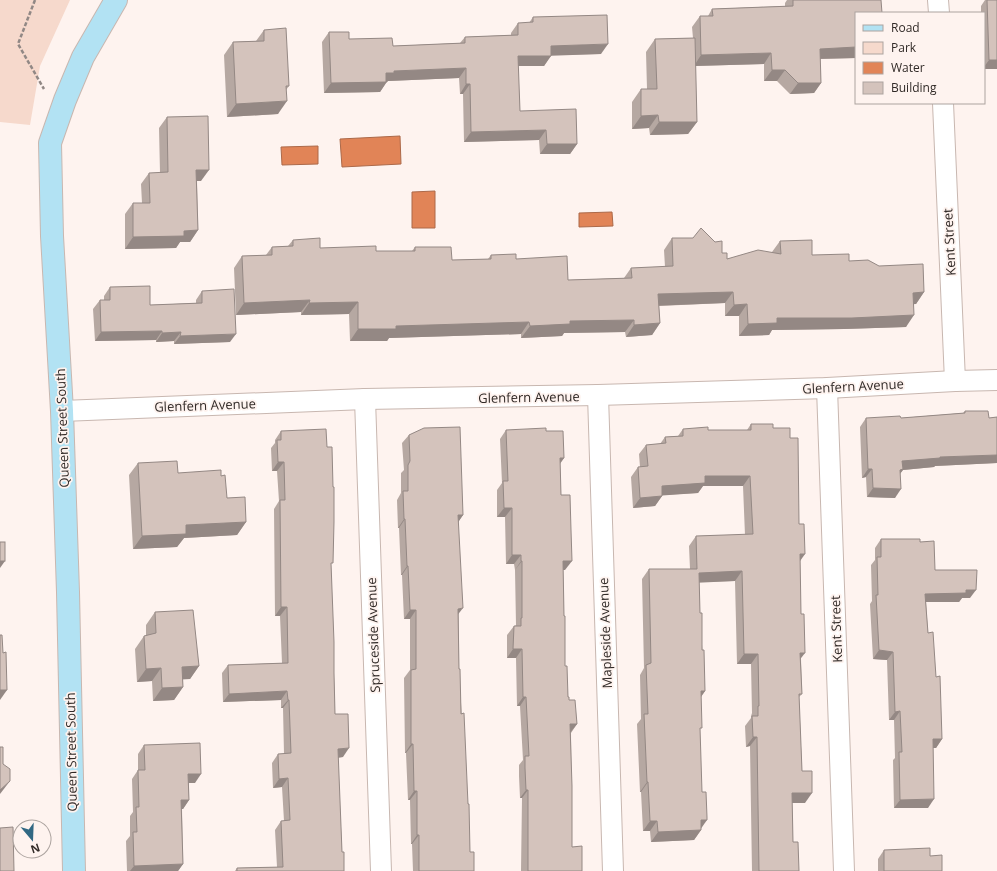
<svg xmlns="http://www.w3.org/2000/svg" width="997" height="871" font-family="'Open Sans',sans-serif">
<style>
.green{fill:#f6d9cc}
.water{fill:#e18457;stroke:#ac6949}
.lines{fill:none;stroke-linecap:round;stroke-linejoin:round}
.minor-casing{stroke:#c8b7b0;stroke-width:22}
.secondary-casing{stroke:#c8b7b0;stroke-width:24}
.path{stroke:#918885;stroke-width:2.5;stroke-dasharray:4 2;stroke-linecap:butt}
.minor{stroke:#fff;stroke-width:20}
.secondary{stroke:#b2e2f3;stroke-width:22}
.wall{fill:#b6a8a2}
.shaded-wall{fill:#948884}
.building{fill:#d4c3bc;stroke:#948884}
.labels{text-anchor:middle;stroke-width:3.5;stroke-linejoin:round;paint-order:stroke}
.street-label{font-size:13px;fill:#312a27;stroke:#fef3ef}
</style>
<rect width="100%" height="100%" fill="#fef3ef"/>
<polygon class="green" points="0,0 70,0 40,66 30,125 0,122"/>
<g class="water">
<polygon points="400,136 401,164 342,167 340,139"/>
<polygon points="318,146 318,164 282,165 281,147"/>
<polygon points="435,191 435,228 412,228 412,192"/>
<polygon points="612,212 613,226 579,227 579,213"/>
</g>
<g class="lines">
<defs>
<g id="minor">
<polyline points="938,0 939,13"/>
<polyline points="943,103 955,381"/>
<polyline points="827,388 844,871"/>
<polyline points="598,395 613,871"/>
<polyline points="365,399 381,871"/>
<polyline points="62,411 365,399 598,395 827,388 955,381 997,380"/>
</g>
<polyline id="secondary" points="74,871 68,592 62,411 52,236 50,143 65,100 83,57 116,0"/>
</defs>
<use href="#minor" class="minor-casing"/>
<use href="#secondary" class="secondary-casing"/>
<polyline class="path" points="35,0 18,44 44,89"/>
<use href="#minor" class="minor"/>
<use href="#secondary" class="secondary"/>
</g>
<g class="wall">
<polygon points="787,0 881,0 856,13 856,58 820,59 821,83 814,93 790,94 777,81 764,81 764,64 695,66 697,122 688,134 650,135 649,128 632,129 632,102 641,89 647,89 646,52 655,39 693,38 692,27 700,16 708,16 712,9 785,6 785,3"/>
<polygon points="985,0 997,0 997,69 984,69 984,13 981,13 981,6"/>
<polygon points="533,17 601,54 551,55 544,66 518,66 520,111 577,144 570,154 540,154 539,140 464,142 463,94 460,94 459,78 388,81 386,83 380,92 324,93 322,42 329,32 349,39 393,46 460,43 465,37 511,35 511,33 518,23 529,23"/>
<polygon points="264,30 289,86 286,90 278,114 227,117 224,55 233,42 256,41"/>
<polygon points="167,117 201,181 197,181 198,230 190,242 180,242 176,248 125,249 125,214 133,203 142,203 141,184 149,173 160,173 159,128"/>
<polygon points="672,238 722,253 727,259 772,252 780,241 812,255 849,261 924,292 916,304 914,304 906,327 844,329 772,330 769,335 739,336 739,316 725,316 725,303 659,306 660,323 652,335 626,337 625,332 564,333 562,336 521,338 521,334 389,338 387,341 350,341 349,314 301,315 301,312 236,315 234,268 242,256 266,255 272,247 288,246 293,240 320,248 376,251 412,251 415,247 452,260 488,259 491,255 516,259 568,280 624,278 631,268 665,267 664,250"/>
<polygon points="110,287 150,305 196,303 196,300 202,291 230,342 174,344 174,341 156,342 156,340 95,341 93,309 100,300 104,300 104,296"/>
<polygon points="965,411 989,418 997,417 997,463 935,466 934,467 903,470 900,473 895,498 867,497 866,477 862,478 860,427 866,418 901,418 963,413"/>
<polygon points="751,424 773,428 790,438 800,561 801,659 802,694 799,697 802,771 805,803 792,803 793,842 799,871 752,871 750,746 746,747 745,726 751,718 751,716 752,713 751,664 737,664 735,581 699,582 700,613 705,691 701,697 700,731 701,830 694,840 651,842 650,831 643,831 641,792 640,792 637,724 641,719 640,675 644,668 642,579 649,569 690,569 689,546 696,536 745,535 743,486 703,486 698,493 662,495 662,496 655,506 633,508 631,477 638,467 640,467 639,454 646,445 660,444 665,437 678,436 683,429 708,430 747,430"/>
<polygon points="506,430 546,431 564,458 560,464 561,495 565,570 563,570 565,666 568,697 577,724 571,733 572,847 582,871 521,871 522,798 520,798 519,776 519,765 523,760 520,706 517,706 516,658 507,658 507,635 514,626 515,626 516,625 515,570 514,564 506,564 505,517 497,517 497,490 502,483 500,439"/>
<polygon points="281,431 331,566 335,714 343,757 338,758 342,852 344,871 235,871 237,868 277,867 275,830 281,821 284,821 282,787 273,788 272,763 278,754 284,754 283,708 281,708 281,700 223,702 222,673 228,665 282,663 280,616 275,616 274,509 279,501 277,471 272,471 271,448 275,443 275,440"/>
<polygon points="409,435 463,515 458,522 459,669 470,852 474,871 413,871 412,844 411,844 410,800 408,800 406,753 405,753 404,678 410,670 410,619 404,619 402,575 401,575 399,528 398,528 397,500 401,493 401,473 404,470 402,443"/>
<polygon points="138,463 178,473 221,476 227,498 246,522 237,535 184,538 177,547 133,549 129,475"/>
<polygon points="881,539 920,542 935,570 970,598 962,598 959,602 926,602 928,633 942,739 936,748 933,748 928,808 894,808 893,760 895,758 894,720 889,720 887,660 873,659 870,604 872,601 871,565 875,560 875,548"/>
<polygon points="155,612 199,666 190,679 183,679 183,687 174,700 153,701 152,681 137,682 135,649 144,636 146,636 146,625"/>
<polygon points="144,745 195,783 189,783 189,800 183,809 182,809 183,864 178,871 127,871 126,841 130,836 130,816 133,812 132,779 138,770 138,754"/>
<polygon points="884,850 930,856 942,871 878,871 878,859"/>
</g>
<g class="shaded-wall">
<polygon points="608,44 601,54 544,56 551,46"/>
<polygon points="856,47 856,58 812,59 820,49"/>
<polygon points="771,53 764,64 694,66 701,55"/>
<polygon points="518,56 551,56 544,66 511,66"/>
<polygon points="989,60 997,60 997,69 984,69 984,67"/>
<polygon points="466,68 459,78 388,81 386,83 380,92 324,93 331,83 386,73 394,71"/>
<polygon points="772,70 785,70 777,81 764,81"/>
<polygon points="798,83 821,83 814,93 790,94"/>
<polygon points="466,84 470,84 463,94 460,94"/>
<polygon points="287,101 278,114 227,117 236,104"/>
<polygon points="658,115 649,128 632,129 641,116"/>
<polygon points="659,122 697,122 688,134 650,135"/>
<polygon points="546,130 539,140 464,142 471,132"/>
<polygon points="547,144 577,144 570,154 540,154"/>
<polygon points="196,170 209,170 201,181 189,181"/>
<polygon points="198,230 190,242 180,242 176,248 125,249 133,237 184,231"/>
<polygon points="733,292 725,303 650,306 658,294"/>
<polygon points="924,292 916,304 905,305 913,293"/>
<polygon points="310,300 301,312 236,315 244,303"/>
<polygon points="358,302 349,314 301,315 309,303"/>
<polygon points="747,304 739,316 725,316 734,305"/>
<polygon points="914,315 906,327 844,329 772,330 769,335 739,336 748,324 777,318"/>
<polygon points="634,320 625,332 564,333 562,336 521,338 530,326 570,321"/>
<polygon points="529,322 521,334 389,338 387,341 350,341 358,329 396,326"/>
<polygon points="660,323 652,335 626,337 634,325"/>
<polygon points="162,331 156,340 95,341 101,332"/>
<polygon points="181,332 174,341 156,342 162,333"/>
<polygon points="236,334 230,342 174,344 180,336"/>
<polygon points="997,455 997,463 935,466 934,467 903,470 897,478 902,461 940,457"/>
<polygon points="560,458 564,458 558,466"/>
<polygon points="278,462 284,462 277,471 272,471"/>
<polygon points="868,469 872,469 866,477 862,478"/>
<polygon points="705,476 750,476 743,486 703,486 698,493 655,496 662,486"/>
<polygon points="873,488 901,489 895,498 867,497"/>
<polygon points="662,496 655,506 633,508 640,498"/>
<polygon points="504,508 512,508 505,517 497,517"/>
<polygon points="458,515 463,515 457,524"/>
<polygon points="404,519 405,519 399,528 398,528"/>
<polygon points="246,522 237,535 184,538 177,547 133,549 142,536 186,525"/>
<polygon points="800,554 805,554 798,564"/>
<polygon points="512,555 521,555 514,564 506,564"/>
<polygon points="0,561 5,561 0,568"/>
<polygon points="521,561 522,561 515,570"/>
<polygon points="563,561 572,561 565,570 557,570"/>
<polygon points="407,566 408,566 402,575 401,575"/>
<polygon points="742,571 735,581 692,583 699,573"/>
<polygon points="966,590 976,590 970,598 962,598 959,602 919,602 925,594"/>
<polygon points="281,607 287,607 280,616 275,616"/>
<polygon points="463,608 456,617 458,609"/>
<polygon points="410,610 416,610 410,619 404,619"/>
<polygon points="513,649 522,649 516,658 507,658"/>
<polygon points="879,650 893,652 887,660 873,659"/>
<polygon points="800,653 805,653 798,662"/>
<polygon points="744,654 758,654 751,664 737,664"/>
<polygon points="199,666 190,679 173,680 182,667"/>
<polygon points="161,668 152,681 137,682 146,669"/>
<polygon points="183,687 174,700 153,701 162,688"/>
<polygon points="0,690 7,690 0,700"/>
<polygon points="287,691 281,700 223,702 229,694"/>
<polygon points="701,691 705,691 698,701"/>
<polygon points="523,697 526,697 520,706 517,706"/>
<polygon points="288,700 289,700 283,708 281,708"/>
<polygon points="900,711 894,720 889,720 895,712"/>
<polygon points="570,724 577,724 570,733"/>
<polygon points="753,737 757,737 750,746 746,747"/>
<polygon points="933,739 942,739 936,748 927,748"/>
<polygon points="411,744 413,744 406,753 405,753"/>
<polygon points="349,748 343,757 331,758 338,749"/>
<polygon points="188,774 201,774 195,783 182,783"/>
<polygon points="288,778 282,787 273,788 279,779"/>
<polygon points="10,781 0,794 0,790"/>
<polygon points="647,782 648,782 641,792 640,792"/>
<polygon points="526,790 528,790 522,798 520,798"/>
<polygon points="414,791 417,791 410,800 408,800"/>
<polygon points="792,793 812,793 805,803 785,803"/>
<polygon points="934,799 928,808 894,808 900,800"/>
<polygon points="181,800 189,800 183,809 175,809"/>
<polygon points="701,820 707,820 700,830"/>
<polygon points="650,821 657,821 650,831 643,831"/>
<polygon points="701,830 694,840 651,842 658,832"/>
<polygon points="417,835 419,835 412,844 411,844"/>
<polygon points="183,864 178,871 130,871 134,866"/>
</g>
<g class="building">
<polygon points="793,0 881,0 882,13 856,13 856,47 820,49 821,83 798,83 785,70 772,70 771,53 701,55 700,16 713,16 712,9 793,6"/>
<polygon points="987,0 997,0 997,60 989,60"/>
<polygon points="607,15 608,44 551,46 551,56 518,56 520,111 576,109 577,144 547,144 546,130 471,132 470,84 466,84 466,68 394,71 394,73 386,73 386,82 331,83 329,32 349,32 349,39 392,38 393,46 465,43 465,37 518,35 518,23 533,22 533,17"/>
<polygon points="286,28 289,86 286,86 287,101 236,104 233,42 264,41 264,30"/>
<polygon points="695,38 697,122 659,122 658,115 641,116 641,89 657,89 655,39"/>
<polygon points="208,116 209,170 196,170 198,230 184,231 184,236 133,237 133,203 150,203 149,173 168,172 167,117"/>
<polygon points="701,228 715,242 722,241 722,253 727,253 727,259 758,250 781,254 780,241 812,240 812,255 849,254 849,261 868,260 879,266 923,264 924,292 913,293 914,315 852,318 777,318 777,323 748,324 747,304 734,305 733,292 658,294 660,323 634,325 634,320 570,321 570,324 530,326 529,322 396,326 396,329 358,329 358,302 309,303 310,300 244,303 242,256 272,255 272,247 293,246 293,240 320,238 320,248 376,246 376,251 415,251 415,247 451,247 452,260 491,259 491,255 516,254 516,259 567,256 568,280 632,278 631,268 673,266 672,238 693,238"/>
<polygon points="150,286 150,305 202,303 202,291 234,289 236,334 180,336 181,332 162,333 162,331 101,332 100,300 110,300 110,287"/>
<polygon points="965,411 988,411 989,418 997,417 997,455 940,457 940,458 902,461 903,469 900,470 901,489 873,488 872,469 868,469 866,418 900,416 901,418 965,413"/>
<polygon points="751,424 773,424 773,428 790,428 790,438 798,438 799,524 804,524 805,554 800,554 801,614 804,614 805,653 800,653 802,694 799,694 802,771 812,771 812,793 792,793 793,842 798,842 799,871 759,871 757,737 753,737 752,716 758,716 758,706 759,706 758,654 744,654 742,571 699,573 700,613 702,613 702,650 704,650 705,691 701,691 702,728 700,728 702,792 706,792 707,817 707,820 701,820 701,830 658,832 657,821 650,821 648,782 647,782 644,714 648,714 646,665 651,663 649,569 697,569 696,536 753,534 750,476 705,476 705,483 662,486 662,496 640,498 638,467 648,466 646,445 666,443 665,437 683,436 683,429 708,427 708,430 751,430"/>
<polygon points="460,427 463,515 458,515 463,608 458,609 459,669 460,669 461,714 464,713 468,804 469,804 470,852 474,852 474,871 419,871 419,835 417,835 417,791 414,791 413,744 411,744 411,670 416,669 416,610 410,610 408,566 407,566 405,519 404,519 403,491 408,491 408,465 410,461 409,435 424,428"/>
<polygon points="546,428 546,431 563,431 564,458 560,458 561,495 570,495 571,530 572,561 563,561 564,616 565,616 565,666 567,666 568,697 569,697 569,700 575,700 577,724 570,724 572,786 572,847 582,846 582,871 528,871 528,790 526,790 525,768 525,756 529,756 526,697 523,697 522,649 513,649 514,626 521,626 521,618 522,618 522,561 521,561 521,555 512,555 512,508 504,508 503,481 508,481 506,430"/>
<polygon points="326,429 327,447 332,447 333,487 334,487 334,522 333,563 331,563 334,642 334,673 335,714 348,714 349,748 338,749 342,852 344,852 344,871 237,871 237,868 283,867 281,821 290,820 288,778 279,779 278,754 291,753 289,700 288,700 287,691 229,694 228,665 288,663 287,607 281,607 280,500 285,500 284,462 278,462 277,440 281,440 281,431"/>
<polygon points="177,461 178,473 221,470 221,476 225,475 227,498 245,497 246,522 186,525 186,534 142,536 138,463"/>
<polygon points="881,539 920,539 920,542 934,541 935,570 977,570 976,590 966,590 966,593 925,594 928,633 933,632 936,677 940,676 942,739 933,739 934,799 900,800 899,752 902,752 900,711 895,712 893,652 879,650 876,595 878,595 877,557 881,557"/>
<rect x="0" y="542" width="5" height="19"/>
<polygon points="193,610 199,666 182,667 183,687 162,688 161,668 146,669 144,636 156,633 155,612"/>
<polygon points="0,635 2,635 3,653 6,652 7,690 0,690"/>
<polygon points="200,743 201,774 188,774 189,800 181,800 183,864 134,866 133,832 137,832 136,807 139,807 138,770 145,770 144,745"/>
<polygon points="0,747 3,747 3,764 10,769 10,781 0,790"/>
<polygon points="13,827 14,871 0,871 0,828"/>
<polygon points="930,848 930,856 942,855 942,871 884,871 884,850"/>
</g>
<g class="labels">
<g class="street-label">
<text transform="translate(949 242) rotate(-93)" y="5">Kent Street</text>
<text transform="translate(853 386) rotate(-3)" y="5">Glenfern Avenue</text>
<text transform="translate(529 397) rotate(-1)" y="5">Glenfern Avenue</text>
<text transform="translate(205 405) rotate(-2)" y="5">Glenfern Avenue</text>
<text transform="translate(62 428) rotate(-92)" y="5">Queen Street South</text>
<text transform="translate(836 629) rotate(-92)" y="5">Kent Street</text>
<text transform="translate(605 633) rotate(-92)" y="5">Mapleside Avenue</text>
<text transform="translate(373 635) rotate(-92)" y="5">Spruceside Avenue</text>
<text transform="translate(71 752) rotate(-91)" y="5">Queen Street South</text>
</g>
</g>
<rect x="855" y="12" width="130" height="92" fill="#fef3ef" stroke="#aca39f"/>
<rect x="863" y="25" width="20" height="6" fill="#b2e2f3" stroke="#aca39f"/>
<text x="891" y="32" font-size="12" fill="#312a27">Road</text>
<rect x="863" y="42" width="20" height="12" fill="#f6d9cc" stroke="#aca39f"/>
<text x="891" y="52" font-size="12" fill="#312a27">Park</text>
<rect x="863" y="62" width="20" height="12" fill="#e18457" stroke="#aca39f"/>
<text x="891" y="72" font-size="12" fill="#312a27">Water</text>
<rect x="863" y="82" width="20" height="12" fill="#d4c3bc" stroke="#aca39f"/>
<text x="891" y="92" font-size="12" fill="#312a27">Building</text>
<g transform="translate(32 839) rotate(161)"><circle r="19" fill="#fef3ef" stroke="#aca39f"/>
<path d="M0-3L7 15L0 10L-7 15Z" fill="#316883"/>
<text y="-6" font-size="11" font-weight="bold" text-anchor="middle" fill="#312a27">N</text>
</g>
</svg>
